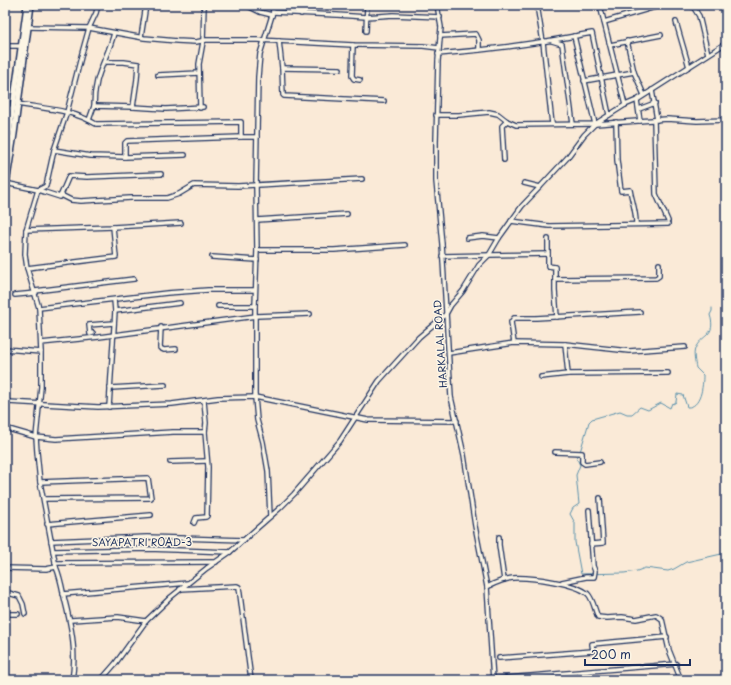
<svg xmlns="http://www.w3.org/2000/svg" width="731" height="685" font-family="'Playpen Sans',sans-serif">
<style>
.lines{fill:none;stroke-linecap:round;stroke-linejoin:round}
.stream{stroke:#5990ac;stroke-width:1}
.minor-casing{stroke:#1b2f5e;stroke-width:6}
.primary-casing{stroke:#1b2f5e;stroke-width:8}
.minor{stroke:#fcf5e5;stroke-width:3.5}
.primary{stroke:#fcf5e5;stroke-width:5}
.labels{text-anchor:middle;stroke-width:3;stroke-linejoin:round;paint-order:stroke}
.street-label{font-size:10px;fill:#1b2f5e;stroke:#fcf5e5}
</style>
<rect width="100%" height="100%" fill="#faead7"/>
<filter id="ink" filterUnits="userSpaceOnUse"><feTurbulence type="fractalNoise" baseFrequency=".025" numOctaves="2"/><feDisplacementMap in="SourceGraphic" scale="8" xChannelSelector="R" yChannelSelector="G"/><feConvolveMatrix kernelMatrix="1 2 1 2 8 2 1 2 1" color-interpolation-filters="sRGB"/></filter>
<g filter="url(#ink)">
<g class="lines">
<g class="stream">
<path d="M580,452L589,422L592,419L620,411L627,414H632L640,407L648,410L661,403L670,408L672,403L673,404L676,402L677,394L683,395L687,407C701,408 703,386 703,375L696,368C695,362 693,354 695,349C701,334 717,337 710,315L712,311V308"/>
<polyline points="578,455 577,459 580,465 576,475 579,504 573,508 570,514 575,523 575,542 581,574 624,573 637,571 645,568 668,571 674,569 686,562 726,553"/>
</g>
<defs>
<g id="minor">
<polyline points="246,5 260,12 272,15"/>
<polyline points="437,5 441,27 438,61 436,141 436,181 442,244 451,397 464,455 475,526 487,587 493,680"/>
<polyline points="537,5 543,42 552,124"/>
<polyline points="600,5 604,22 625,105"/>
<polyline points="692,5 699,16 708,54"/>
<polyline points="273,12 337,15 366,17 393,15 440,17"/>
<polyline points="301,14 301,5"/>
<polyline points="604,22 662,5"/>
<polyline points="676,22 689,67"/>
<polyline points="27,27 89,28 144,38 177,41 196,42 206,40 258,40 353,45 423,46 439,48"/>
<polyline points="366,31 367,5"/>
<polyline points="440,36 476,34 479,40 479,50"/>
<polyline points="574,36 595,124"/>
<polyline points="141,37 146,5"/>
<polyline points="279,41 282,68 283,95 284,96 384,101"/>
<polyline points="552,41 562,44 573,124"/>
<polyline points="627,41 634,72 644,95"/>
<polyline points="353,45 352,76 354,79 360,80"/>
<polyline points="610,45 661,35"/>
<polyline points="5,46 23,46"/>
<path d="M438,54C490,50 541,43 592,33L609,115"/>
<polyline points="282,68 340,69"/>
<polyline points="158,75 199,73"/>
<polyline points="584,81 634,72"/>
<polyline points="652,90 657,120"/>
<polyline points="637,100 640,121"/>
<path d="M17,104C46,109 70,109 96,124L241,122V137H257"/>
<path d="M94,106C94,98 95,89 97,81C101,65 110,50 114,33"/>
<polyline points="133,107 166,109 203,107"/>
<polyline points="5,108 14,109"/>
<polyline points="200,108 199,64 203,42 204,5"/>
<polyline points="639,109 655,103"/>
<polyline points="436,115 459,115 489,112 498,114 507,121 516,125 595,124 667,119 697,121 726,120"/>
<polyline points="89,120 94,106 133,107 137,79 138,64 124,62 104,62"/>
<polyline points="654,120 656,194 668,221"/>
<path d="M616,122L617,160L621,191L630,190C632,201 636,211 636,223"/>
<polyline points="54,150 91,156 125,157"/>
<polyline points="185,155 125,157 125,143 127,141 241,137"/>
<polyline points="504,160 502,126 507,121"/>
<polyline points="5,183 38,190 60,197 69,176 87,177 161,174"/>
<polyline points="524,183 540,187"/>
<polyline points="61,195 71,200 81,201 131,198 167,198 179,194 194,185 238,186 362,179"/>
<polyline points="257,220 347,214"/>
<polyline points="511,221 549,226 668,224"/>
<polyline points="26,230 113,227 181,223"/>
<polyline points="467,238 483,236 499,238"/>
<polyline points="548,239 548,266 555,267 555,291 557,317"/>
<polyline points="257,250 334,250 405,245"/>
<polyline points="442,256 548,254"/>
<polyline points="212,257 257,260"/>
<polyline points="27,268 116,257 113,227"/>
<polyline points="555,279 656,278 659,276 659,264"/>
<polyline points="35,291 134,279"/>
<polyline points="15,295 36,293"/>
<polyline points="114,300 115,311 180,303"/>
<polyline points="218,306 255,306"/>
<polyline points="39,308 167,293 208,290 255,290"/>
<polyline points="161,327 160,348 164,350 176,349"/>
<polyline points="93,333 90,334 89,325 114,323"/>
<polyline points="41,343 99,337 256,316 310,314"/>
<polyline points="514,343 511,322 514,318 536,318 640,312"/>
<polyline points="565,344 568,374"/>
<polyline points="5,349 41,352 41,387 36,437 37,452 40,482 56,567 46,569 5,568"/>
<polyline points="41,352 39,308 27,268 25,254 26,230 38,190 46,186 54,150 67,112 82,53 89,28 96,13 98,5"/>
<polyline points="449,353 514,343 565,344 629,351 685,347"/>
<polyline points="541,377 568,374 668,373"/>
<polyline points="110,388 165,385"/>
<polyline points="8,402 98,407 172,404 218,398 255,397 368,420 457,421"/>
<polyline points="109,407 115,311"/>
<polyline points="5,428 36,437 56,439 173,432 205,432 206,423 204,401"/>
<polyline points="555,452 582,453 582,462 585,464 600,462"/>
<polyline points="170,462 207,461"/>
<polyline points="40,482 148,478 151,498 44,499"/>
<polyline points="270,516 268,471 263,442 257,420 255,397 255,306 257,250 256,185 258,77 260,54 273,12 272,5"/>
<polyline points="194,523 196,518 206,517 207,516 208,467 205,432"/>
<polyline points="47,524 151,515"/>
<polyline points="499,537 499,545 504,580"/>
<polyline points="51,541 147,537 244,540"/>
<polyline points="591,544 603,543 600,498"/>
<polyline points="53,551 149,549 230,552"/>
<polyline points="55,563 216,562"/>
<path d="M56,567C60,576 62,587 64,597C71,625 77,651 72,680"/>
<polyline points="562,582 586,577 594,577 595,571 593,566 589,510"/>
<path d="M487,587C495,583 504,579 513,578C531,577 576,583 588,594C593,599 595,611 598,617L607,618L622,617L636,619L656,615L662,619L669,650L681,680"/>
<polyline points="180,589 237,586 239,587 251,680"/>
<polyline points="5,592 19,596 23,604 25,614"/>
<polyline points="63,594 188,583"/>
<polyline points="5,614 18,614"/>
<polyline points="71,620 118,617 146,621"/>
<polyline points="499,658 593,651 592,644 667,637"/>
<polyline points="493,679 676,664"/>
<polyline points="101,680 115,664 146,621 171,597 207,568 230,552 280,508 294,494 340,441 379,381 419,337 446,314 451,305 463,291 479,265 489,255 499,238 522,206 540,187 567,158 584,135 595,124 625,105 637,100 726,43"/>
</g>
<g id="primary">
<polyline points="5,163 27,5"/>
<polyline points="5,191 14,134 31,5"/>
</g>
</defs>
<use href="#minor" class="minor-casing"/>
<use href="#primary" class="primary-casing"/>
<use href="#minor" class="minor"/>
<use href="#primary" class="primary"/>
</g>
</g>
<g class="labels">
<g class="street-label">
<text transform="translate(440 344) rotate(-94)" y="4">HARKALAL ROAD</text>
<text x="142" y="546">SAYAPATRI ROAD-3</text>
</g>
</g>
<rect width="731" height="685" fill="none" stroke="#fcf5e5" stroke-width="20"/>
<rect x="10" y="10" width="711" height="665" fill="none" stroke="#1b2f5e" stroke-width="1.5" filter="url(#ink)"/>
<path d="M585 659v6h105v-6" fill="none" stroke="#1b2f5e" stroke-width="2"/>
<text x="591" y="659" font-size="12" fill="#1b2f5e" stroke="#fcf5e5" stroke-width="3" paint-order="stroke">200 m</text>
</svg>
